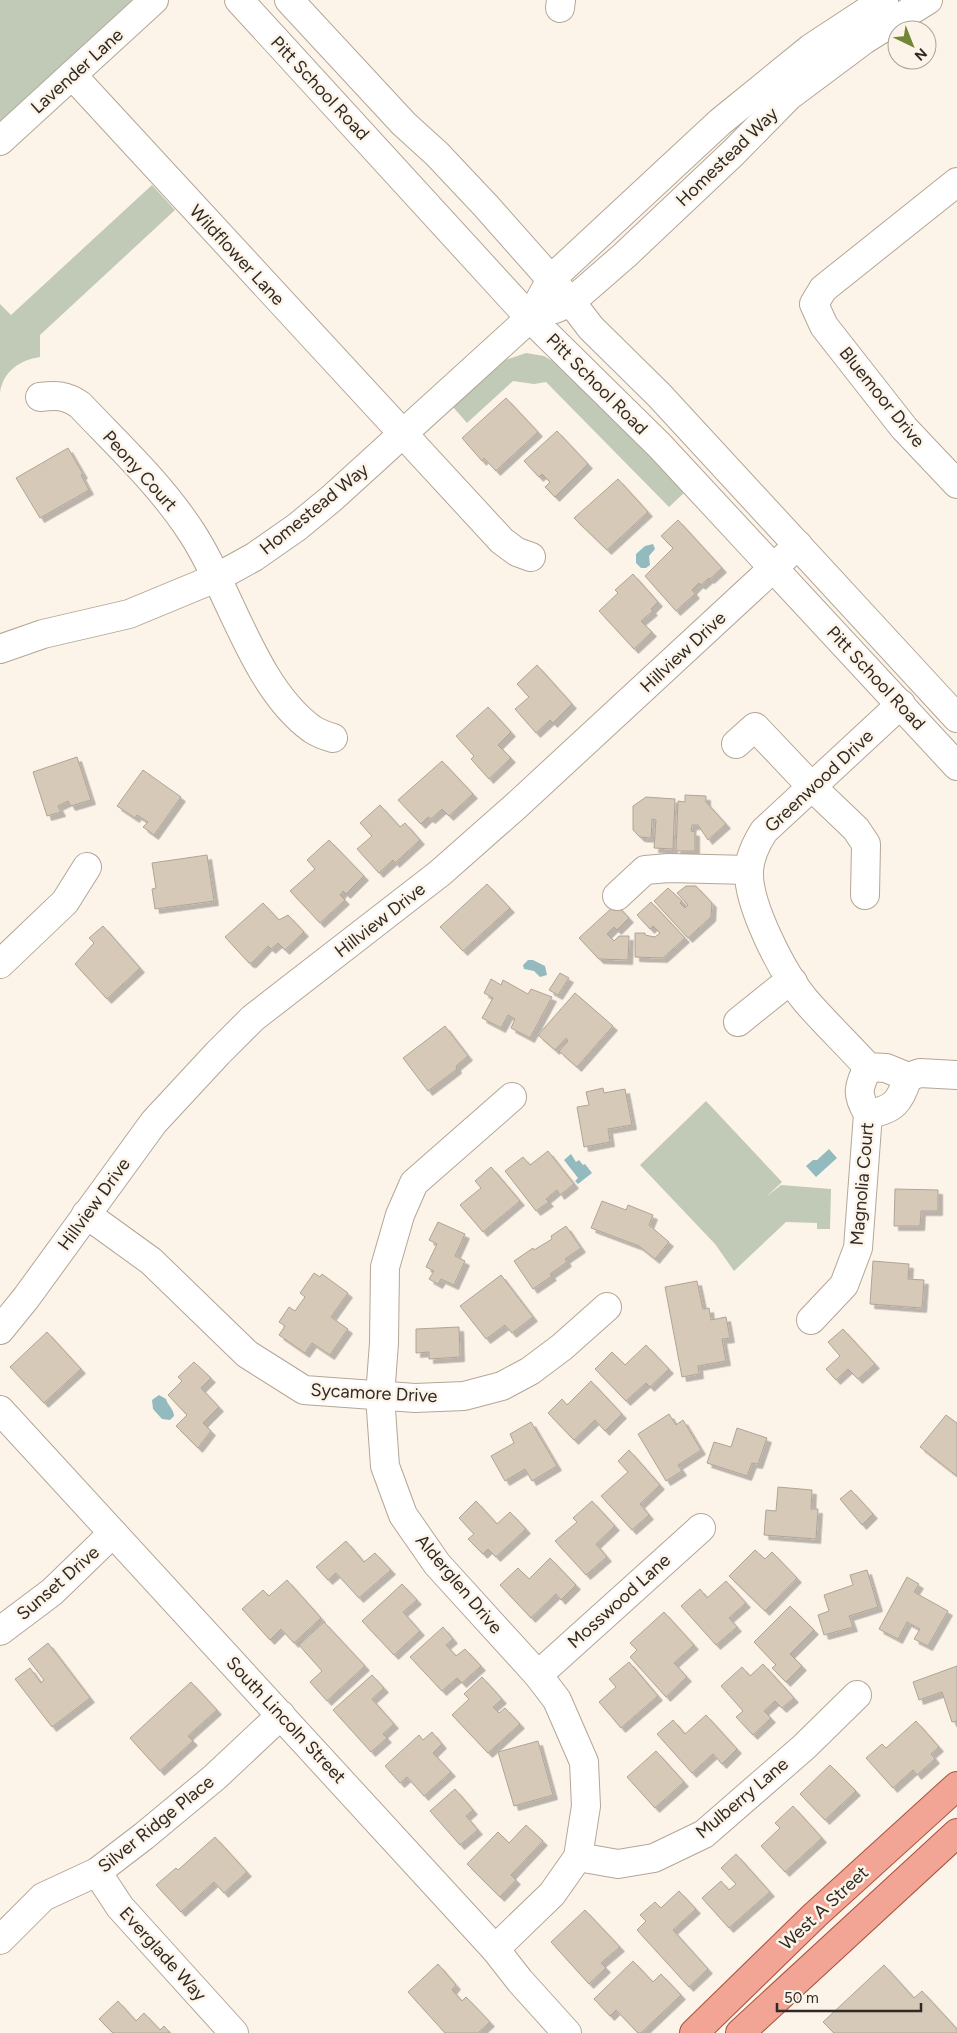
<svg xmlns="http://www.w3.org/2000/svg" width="957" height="2033" font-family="Figtree,sans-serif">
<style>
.green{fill:#c0cab6}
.water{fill:#93babe}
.building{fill:#d7c9b8;stroke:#b2a494;filter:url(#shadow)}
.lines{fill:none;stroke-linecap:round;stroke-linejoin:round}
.minor-casing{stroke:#b4a696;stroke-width:30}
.major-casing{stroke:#a9523f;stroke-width:30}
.minor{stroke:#fff;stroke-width:28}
.major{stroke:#f2a495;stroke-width:28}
.labels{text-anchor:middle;stroke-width:5;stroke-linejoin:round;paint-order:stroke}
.street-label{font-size:18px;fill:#302a24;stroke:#fdf4e9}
</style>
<defs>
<filter id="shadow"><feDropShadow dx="4.5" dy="4.5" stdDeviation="0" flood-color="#0004"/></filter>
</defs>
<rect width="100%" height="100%" fill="#fdf4e9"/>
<g class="green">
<polygon points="0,0 132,0 0,122"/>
<path d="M152,185L175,210L40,335V357C20,360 3,371 0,393V304L11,315Z"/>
<polygon points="526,353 544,356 559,365 685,492 669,507 546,382 534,384 513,381 467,423 453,407 506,360"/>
<polygon points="706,1101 782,1182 766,1197 781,1185 831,1189 830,1229 817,1229 817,1223 786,1222 734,1271 715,1244 640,1165"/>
</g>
<g class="water">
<polygon points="653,544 655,549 649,556 650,565 646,568 641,568 636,563 636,554 645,546"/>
<polygon points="528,960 533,960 545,966 547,975 540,977 534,971 524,969 523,965"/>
<polygon points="829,1149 837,1158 816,1177 806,1166 813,1160 817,1160"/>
<polygon points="571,1154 576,1162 579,1160 583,1165 585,1164 592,1173 578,1184 575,1181 578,1178 564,1160"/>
<path d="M159,1395L166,1399C168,1406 174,1409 174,1416L170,1420L162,1419L153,1409L152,1400Z"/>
</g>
<g class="building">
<polygon points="506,398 538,432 496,471 484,458 482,461 462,438"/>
<polygon points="557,431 588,464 555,497 545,487 550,482 542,474 539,477 524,461"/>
<polygon points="68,448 83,474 81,475 89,490 40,518 16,478"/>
<polygon points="618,479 648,512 607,550 574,518"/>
<polygon points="678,520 722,568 710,579 709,578 701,585 699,583 692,590 695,594 676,611 645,576 673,548 661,536"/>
<polygon points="633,574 658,602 651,609 653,611 641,621 652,632 634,649 599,611 618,593 615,590"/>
<polygon points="537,665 572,704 553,723 550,720 536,733 515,709 529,697 517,684"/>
<polygon points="488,707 511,732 498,745 511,758 489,779 471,759 474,756 456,736"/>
<polygon points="77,757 91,800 71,806 68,801 58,806 61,812 47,816 33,772"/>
<polygon points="442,761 473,794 449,816 442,809 431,819 428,817 421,824 398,800"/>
<polygon points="143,770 181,797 154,835 143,827 148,822 137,815 135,818 117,806"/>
<polygon points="685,795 706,796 706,802 726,824 708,840 698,825 692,825 691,831 695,832 695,851 676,851 678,801 685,802"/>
<polygon points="646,797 675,799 673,849 654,848 656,820 652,819 651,838 640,837 633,830 633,806"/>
<polygon points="380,805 400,827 405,823 420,840 395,863 393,860 379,873 357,849 372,836 360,823"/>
<polygon points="329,840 364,876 346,894 343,891 340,895 345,900 320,923 290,891 315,869 307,860"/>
<polygon points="207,855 214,901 155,909 152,889 156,888 152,863"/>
<polygon points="487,884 510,908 463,951 440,927"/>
<polygon points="686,886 696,886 712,903 711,917 688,938 654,901 668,888 682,901 680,903 685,908 688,905 677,893"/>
<polygon points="651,902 685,938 663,958 635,957 635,933 645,933 645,935 655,937 660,933 653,926 650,929 637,915"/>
<polygon points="263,903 279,920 288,915 304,932 285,950 278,943 271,949 268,946 252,963 249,963 225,937"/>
<polygon points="616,904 629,918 617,930 614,927 607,934 614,941 619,936 629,936 628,960 599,959 579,938"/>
<polygon points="103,926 140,968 107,999 75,964 94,943 89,938"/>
<polygon points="560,973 569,978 558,995 549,990"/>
<polygon points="491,979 501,985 503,980 528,994 531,989 552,997 530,1038 511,1028 515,1019 508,1015 501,1028 482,1018 493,998 484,993"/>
<polygon points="575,993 613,1026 577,1067 559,1051 568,1041 566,1038 555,1050 538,1035"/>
<polygon points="445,1026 468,1056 456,1066 457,1069 428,1091 403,1058"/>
<polygon points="603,1088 604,1093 625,1089 632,1125 608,1129 610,1142 584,1147 577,1107 589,1105 586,1092"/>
<polygon points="548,1151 574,1184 560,1195 557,1190 546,1199 549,1202 536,1211 505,1171 523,1157 530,1165"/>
<polygon points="491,1167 520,1201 483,1232 460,1205 481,1188 475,1181"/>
<polygon points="895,1189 938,1190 938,1211 921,1211 920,1226 894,1226"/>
<polygon points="602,1201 626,1210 628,1205 653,1215 649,1225 669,1242 655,1259 639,1246 591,1228"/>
<polygon points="438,1222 465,1234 455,1256 465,1261 454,1285 441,1279 438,1284 429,1279 434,1271 426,1267 437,1244 429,1240"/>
<polygon points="566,1226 581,1248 565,1259 567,1262 550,1274 552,1276 533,1289 514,1261 533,1248 534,1250 552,1239 551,1236"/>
<polygon points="873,1261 909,1264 908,1279 924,1280 922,1308 870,1304"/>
<polygon points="314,1273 320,1277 322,1274 348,1293 331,1317 348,1329 330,1355 312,1343 305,1353 279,1335 285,1326 279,1322 289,1307 295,1311 305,1297 300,1293"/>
<polygon points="501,1275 533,1317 512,1333 505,1325 486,1339 460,1306"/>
<polygon points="697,1281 703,1309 709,1308 711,1320 726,1317 730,1338 722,1339 726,1361 698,1366 699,1374 682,1377 665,1287"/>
<polygon points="459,1327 460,1357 429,1359 429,1352 416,1353 416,1329"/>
<polygon points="843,1329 875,1364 858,1379 848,1369 836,1380 826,1369 840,1356 828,1342"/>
<polygon points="47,1332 81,1369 44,1403 10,1367"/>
<polygon points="646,1345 669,1369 650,1387 646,1383 626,1401 595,1369 612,1352 625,1365"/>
<polygon points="194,1362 211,1378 201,1388 219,1407 203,1423 211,1431 198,1448 176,1426 187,1415 168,1395 182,1381 178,1377"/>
<polygon points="591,1381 622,1414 605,1431 595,1420 574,1440 548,1413 562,1399 567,1405"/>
<polygon points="669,1414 676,1425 683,1420 701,1450 678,1465 682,1471 666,1481 638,1434"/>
<polygon points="946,1415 957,1423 957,1476 920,1447"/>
<polygon points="531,1422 557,1466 532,1481 525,1469 505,1481 491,1456 514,1443 510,1434"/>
<polygon points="737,1428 767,1438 758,1464 752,1463 747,1476 707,1463 714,1442 731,1447"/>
<polygon points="629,1450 660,1485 640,1504 649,1515 632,1530 601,1496 628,1472 618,1461"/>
<polygon points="778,1487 812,1490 811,1509 818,1509 816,1539 764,1535 766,1510 776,1511"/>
<polygon points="851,1490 873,1514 862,1525 840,1499"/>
<polygon points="476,1501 497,1524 510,1512 526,1529 496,1557 488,1549 483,1554 468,1539 474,1534 459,1518"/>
<polygon points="592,1501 615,1526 596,1544 607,1557 586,1575 555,1541 577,1522 573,1518"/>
<polygon points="346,1541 364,1562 375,1553 391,1570 359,1598 336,1573 328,1580 316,1567"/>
<polygon points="755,1550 765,1559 772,1552 797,1578 765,1611 729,1576"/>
<polygon points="550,1558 576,1585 561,1600 556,1594 531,1618 500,1585 518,1568 529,1579"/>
<polygon points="867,1570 878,1607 849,1616 853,1627 824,1635 818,1615 829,1611 824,1595 853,1585 850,1575"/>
<polygon points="907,1577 919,1584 914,1592 948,1611 928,1646 914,1639 920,1629 907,1622 898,1639 879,1629"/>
<polygon points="287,1580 321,1618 294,1643 281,1629 270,1640 242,1609 263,1590 269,1596"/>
<polygon points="726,1581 746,1603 729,1618 737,1627 716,1645 681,1606 700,1589 707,1598"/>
<polygon points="402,1584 417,1600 403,1612 420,1631 394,1655 362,1621"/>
<polygon points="790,1606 814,1630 790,1654 802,1666 786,1682 772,1668 776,1665 754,1642"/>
<polygon points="664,1612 694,1645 674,1663 687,1677 666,1697 630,1657 637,1650 630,1643"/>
<polygon points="324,1622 365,1666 327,1701 310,1682 322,1671 299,1645"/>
<polygon points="443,1627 453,1639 446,1645 456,1656 465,1649 481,1666 462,1683 457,1678 442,1691 410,1657"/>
<polygon points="48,1643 90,1698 52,1727 15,1679 30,1668 41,1683 44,1680 28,1659"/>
<polygon points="629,1662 658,1696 621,1728 599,1702 616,1687 609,1679"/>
<polygon points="763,1664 794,1698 782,1708 775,1701 764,1711 771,1718 753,1735 736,1717 743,1711 721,1686 742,1667 750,1676"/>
<polygon points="957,1666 957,1721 952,1722 942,1692 919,1700 913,1682"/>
<polygon points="372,1675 384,1688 372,1699 394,1724 383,1734 387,1738 371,1752 333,1710"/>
<polygon points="482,1677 502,1699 493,1707 499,1713 505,1708 520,1724 488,1753 452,1715 469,1699 464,1694"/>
<polygon points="191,1682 217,1710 188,1736 193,1741 160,1771 130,1738"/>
<polygon points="706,1715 737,1749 722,1764 713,1754 692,1773 657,1734 673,1720 685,1734"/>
<polygon points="916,1721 939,1747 931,1754 935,1759 917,1775 913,1770 893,1788 866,1758 882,1744 886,1748"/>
<polygon points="432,1732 442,1744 433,1753 451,1772 424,1796 407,1777 400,1783 385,1766 419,1735 423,1740"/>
<polygon points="538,1741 553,1795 514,1806 498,1752"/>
<polygon points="656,1751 684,1782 655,1808 627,1777"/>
<polygon points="830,1765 856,1791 825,1820 800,1794"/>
<polygon points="455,1789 473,1810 466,1816 478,1830 460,1845 430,1811"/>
<polygon points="793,1806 822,1838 785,1872 761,1846 780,1828 775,1823"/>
<polygon points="526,1825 543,1841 511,1875 516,1880 500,1897 467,1864 498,1832 509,1843"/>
<polygon points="215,1837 247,1872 224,1893 214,1882 181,1912 156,1885 176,1868 178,1870"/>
<polygon points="736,1854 770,1892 729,1928 702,1898 721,1881 729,1890 736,1884 721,1868"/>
<polygon points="679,1891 696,1909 673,1930 708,1969 689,1987 637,1930 646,1921 640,1915 655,1902 661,1908"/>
<polygon points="585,1910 620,1947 601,1963 606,1968 589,1984 551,1942"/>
<polygon points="633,1961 653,1982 661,1974 681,1995 641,2033 638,2033 616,2010 610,2016 594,1999"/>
<polygon points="438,1964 456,1985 452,1990 462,2001 466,1997 490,2022 478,2033 445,2033 408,1992"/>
<polygon points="884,1965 914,1998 922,1991 957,2029 957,2033 834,2033 823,2022"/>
<polygon points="118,2001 136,2021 144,2013 160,2030 164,2026 170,2033 113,2033 99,2019"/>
</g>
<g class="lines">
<defs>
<g id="minor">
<polyline points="239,0 530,318 660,446 957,766"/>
<polyline points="289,0 404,124 437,154 486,206 571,302 591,328 659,395 957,718"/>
<polyline points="560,8 561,0"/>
<polyline points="72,75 502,541 517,552 531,557"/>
<polyline points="0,141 154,0"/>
<polyline points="957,182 823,289 814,304 824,326 904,428 957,484"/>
<polyline points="555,309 571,302 625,255 733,153 789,96 864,40 928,0"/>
<path d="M40,397C56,395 66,395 80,405C119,446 161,485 192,533C231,592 254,687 312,729C318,733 326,736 333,738"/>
<polyline points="0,649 43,634 129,614 216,578 254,557 297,527 331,499 530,318 551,279 720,122 811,48 884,0"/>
<path d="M901,704L764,831C757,842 750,856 749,870C747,904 783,974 806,1001C826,1024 848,1045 868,1067L886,1068L908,1077L920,1073L957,1075"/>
<polyline points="736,744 755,727 811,786 856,829 866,844 865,895"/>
<polyline points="617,896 645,870 669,868 749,870"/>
<polyline points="0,964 65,902 87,867"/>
<polyline points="738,1022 779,989 793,982"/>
<path d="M868,1114C894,1110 900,1102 908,1077"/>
<polyline points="86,1214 151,1261 247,1354 304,1390 415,1398 464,1396 502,1386 530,1371 562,1347 607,1307"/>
<path d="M811,1320L844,1285L858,1248L868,1114C856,1094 858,1088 868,1067"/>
<polyline points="0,1330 26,1298 154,1122 218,1053 253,1018 440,873 517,805 798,545"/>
<polyline points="0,1410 495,1949 520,1981 567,2033"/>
<polyline points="0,1631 52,1592 113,1533"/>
<polyline points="538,1675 701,1528"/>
<polyline points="578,1857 618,1864 654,1858 704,1834 804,1747 857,1695"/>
<polyline points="97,1872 120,1907 234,2033"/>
<polyline points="0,1940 43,1897 97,1872 144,1836 215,1777 281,1715"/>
<polyline points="495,1949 552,1894 578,1857 586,1806 584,1762 557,1700 538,1675 437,1564 403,1515 385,1466 380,1396 384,1343 385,1267 400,1215 414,1183 512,1097"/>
</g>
<g id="major">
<polyline points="694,2033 815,1915 957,1786"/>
<polyline points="740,2033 957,1833"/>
</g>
</defs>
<use href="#minor" class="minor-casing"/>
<use href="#major" class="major-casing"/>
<use href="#minor" class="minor"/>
<use href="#major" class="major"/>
</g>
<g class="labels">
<g class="street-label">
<text transform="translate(77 71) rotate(-42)" y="6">Lavender Lane</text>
<text transform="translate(320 88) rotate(47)" y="6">Pitt School Road</text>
<text transform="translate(727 157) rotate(-44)" y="6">Homestead Way</text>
<text transform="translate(237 255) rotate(47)" y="6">Wildflower Lane</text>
<text transform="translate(597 384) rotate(45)" y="6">Pitt School Road</text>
<text transform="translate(882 397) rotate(51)" y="6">Bluemoor Drive</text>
<text transform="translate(140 471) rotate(48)" y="6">Peony Court</text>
<text transform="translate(314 509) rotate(-39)" y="6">Homestead Way</text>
<text transform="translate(683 652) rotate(-43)" y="6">Hillview Drive</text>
<text transform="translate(876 678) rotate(47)" y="6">Pitt School Road</text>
<text transform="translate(819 781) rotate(-43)" y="6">Greenwood Drive</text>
<text transform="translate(380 920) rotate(-38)" y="6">Hillview Drive</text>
<text transform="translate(862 1184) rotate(-85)" y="6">Magnolia Court</text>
<text transform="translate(94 1204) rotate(-54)" y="6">Hillview Drive</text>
<text transform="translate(374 1393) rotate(3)" y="6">Sycamore Drive</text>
<text transform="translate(58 1583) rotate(-41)" y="6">Sunset Drive</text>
<text transform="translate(459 1584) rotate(50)" y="6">Alderglen Drive</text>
<text transform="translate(619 1601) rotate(-42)" y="6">Mosswood Lane</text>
<text transform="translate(286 1720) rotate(47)" y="6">South Lincoln Street</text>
<text transform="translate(742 1798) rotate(-40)" y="6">Mulberry Lane</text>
<text transform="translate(156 1824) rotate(-39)" y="6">Silver Ridge Place</text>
<text transform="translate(824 1908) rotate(-43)" y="6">West A Street</text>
<text transform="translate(163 1954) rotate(48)" y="6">Everglade Way</text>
</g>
</g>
<g transform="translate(912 45) rotate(137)"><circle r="24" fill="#fdf4e9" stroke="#aba39a"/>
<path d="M0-4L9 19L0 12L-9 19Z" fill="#728636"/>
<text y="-8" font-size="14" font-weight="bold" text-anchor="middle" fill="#302a24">N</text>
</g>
<path d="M777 2003v8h144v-8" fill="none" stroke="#302a24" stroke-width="2.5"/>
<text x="784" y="2003" font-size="15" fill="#302a24" stroke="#fdf4e9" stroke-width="4" paint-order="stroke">50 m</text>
</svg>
